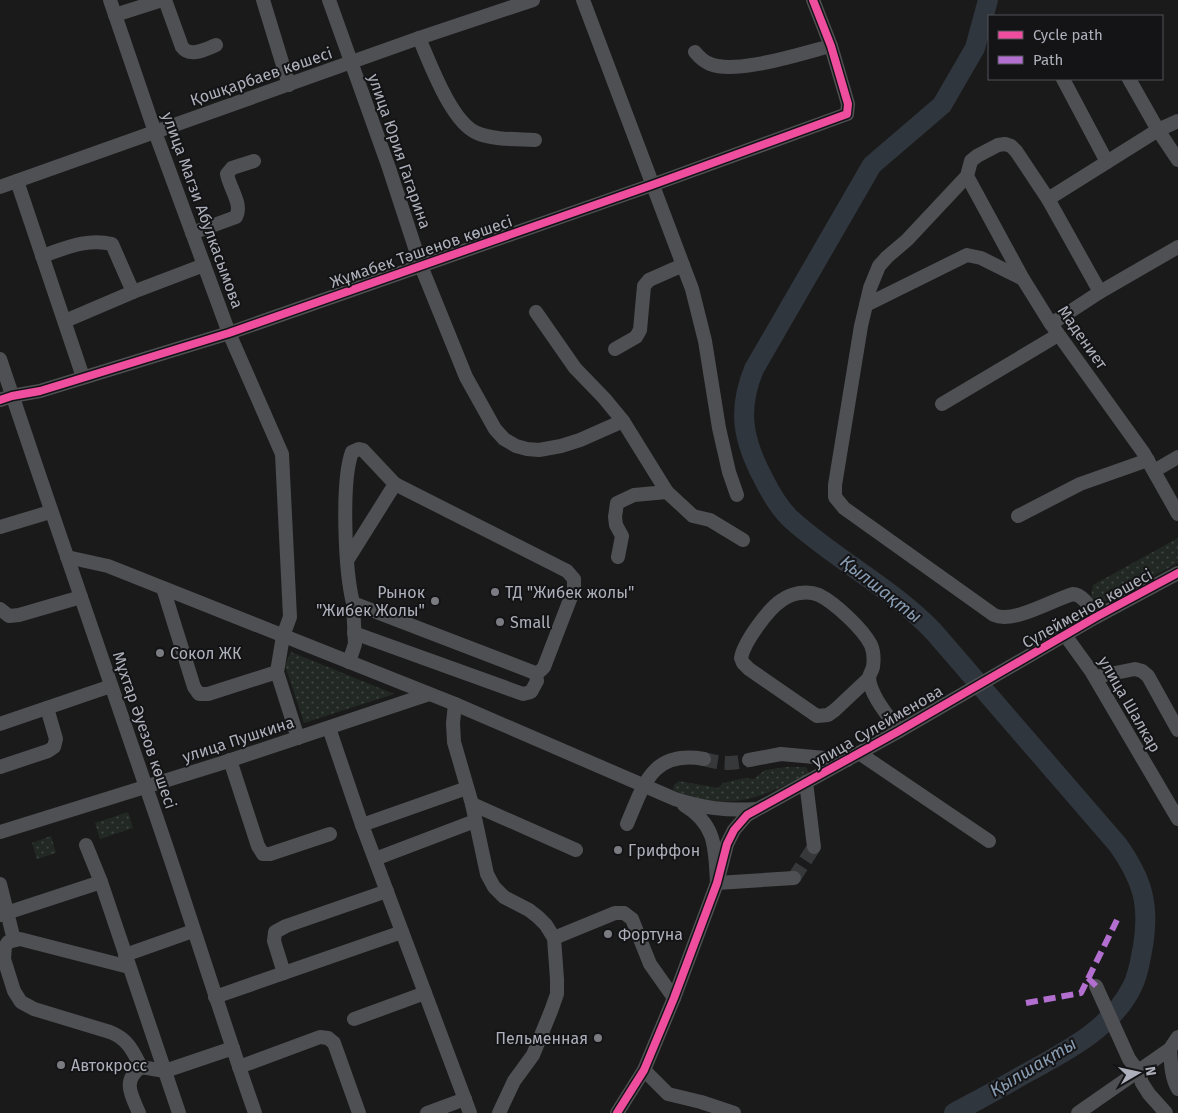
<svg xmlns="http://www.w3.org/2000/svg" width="1178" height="1113" font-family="'Fira Sans',sans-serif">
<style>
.grass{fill:url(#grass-dots)}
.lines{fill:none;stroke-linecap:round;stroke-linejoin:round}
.river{stroke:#30363d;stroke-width:20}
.minor-tunnel{stroke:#37383a;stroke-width:14;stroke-dasharray:14 7;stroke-linecap:butt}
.minor{stroke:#4f5053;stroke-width:14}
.quiet{stroke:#b36fd0;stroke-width:6;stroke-dasharray:12 6;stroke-linecap:butt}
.cycleway-casing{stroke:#141416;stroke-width:11}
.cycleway{stroke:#ef4d9e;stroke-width:8}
.poi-dot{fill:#7a7c82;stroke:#141416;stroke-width:2}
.labels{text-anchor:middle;stroke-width:4;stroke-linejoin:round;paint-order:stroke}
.street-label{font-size:16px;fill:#adb0ba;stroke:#141416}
.poi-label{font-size:16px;fill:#adb0ba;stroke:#141416;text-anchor:start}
.water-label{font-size:18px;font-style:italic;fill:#879bb1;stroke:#141416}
</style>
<defs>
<pattern id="grass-dots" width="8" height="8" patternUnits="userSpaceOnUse" patternTransform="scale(1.25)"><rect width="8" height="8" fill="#222924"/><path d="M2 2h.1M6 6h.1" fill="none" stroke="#3f4642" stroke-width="1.8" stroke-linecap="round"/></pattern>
</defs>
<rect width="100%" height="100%" fill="#1a1a1a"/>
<g class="grass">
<polygon points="1178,538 1178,563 1099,605 1093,602 1091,597 1093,585"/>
<polygon points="291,652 394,694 304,723 285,665"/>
<path d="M787,767H806L809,773C759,800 729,812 673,790L674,785L679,781L718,788L723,783L746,778L754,779L765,770Z"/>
<polygon points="128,812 133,828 100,839 95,823"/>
<polygon points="51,836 56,853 37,859 32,843"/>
</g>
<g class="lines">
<path class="river" d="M954,1113C976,1101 999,1089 1021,1076C1061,1054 1111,1030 1132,987C1139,974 1140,960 1143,946C1150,904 1142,879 1118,845L934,632C893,589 838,561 793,521C780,510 771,494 763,478C743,440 737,410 754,369L872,165L942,105L975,48L988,0"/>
<g class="minor-tunnel">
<path d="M704,759C721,764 733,764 749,760"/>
<polyline points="794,878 814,847"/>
</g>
<g class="minor">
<polyline points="110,0 155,132 229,333 282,454 290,617 283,636 277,672 298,738"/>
<path d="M165,0L182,47C190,58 206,49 216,45"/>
<polyline points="263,0 289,85"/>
<polyline points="329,0 389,168 421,266 466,377 495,429 504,439 516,446 527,449 539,450 561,446 580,440 623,421"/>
<polyline points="583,0 692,289 705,341 719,428 729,472 737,495"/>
<polyline points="115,15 162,0"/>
<path d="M419,38C430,63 451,122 477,133C494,140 517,139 535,140"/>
<path d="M695,52C699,57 703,61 710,64C737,75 801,53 831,46"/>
<polyline points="1063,79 1107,162"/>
<polyline points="1129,79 1158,130 1178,160"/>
<polyline points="967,176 1023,279 1051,324 1143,452 1178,514"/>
<polyline points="17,181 83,377"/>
<polyline points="0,187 419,38 533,0"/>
<polyline points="1048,199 1158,130 1178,121"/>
<path d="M192,233L236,217C243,204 229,187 227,174L232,168L254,161"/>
<path d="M42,256C66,248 87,238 112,244L133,292L65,321"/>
<polyline points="133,292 204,265"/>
<polyline points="1100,292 1178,247"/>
<polyline points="866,305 967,255 981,258 1023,279"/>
<polyline points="536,312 575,368 604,398 623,421 667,492 693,516 710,520 743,540"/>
<path d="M1051,324L1100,292L1048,199L1016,151L1011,146L1005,144L998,145L977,156L971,161L967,176L907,240L887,257L879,266L870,288L861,326L835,485V497L844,508L994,615C1013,624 1052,600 1073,594C1084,595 1090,608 1096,617"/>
<polyline points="615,349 636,337 640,330 644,286 649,280 683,265"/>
<path d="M0,359C48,502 97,645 146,787C184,895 217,1005 255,1113"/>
<polyline points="0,400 12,396 40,391 229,333 652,185 847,114 848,104 831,46 813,0"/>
<polyline points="942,404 1058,335"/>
<polyline points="1154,471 1178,457"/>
<polyline points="1018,516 1080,484 1148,460"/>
<polyline points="0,527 50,512"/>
<path d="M67,557L108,566L455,704L675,799C703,808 726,811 756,809"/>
<polyline points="618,557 622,536 616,525 615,517 617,503 634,495 667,492"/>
<polyline points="348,559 395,484"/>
<polyline points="163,588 194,687 199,694 208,694 277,672"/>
<polyline points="0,609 9,616 19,615 81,597"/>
<polyline points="354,633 523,694 531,692 537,681 536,673"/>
<polyline points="1065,635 1091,671 1178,819"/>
<path d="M349,662L355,644L353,603L530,671C537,674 540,672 544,667L574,589V579L567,571L395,484L363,450L359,449L352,452C341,482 345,571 353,603"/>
<polyline points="1095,677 1135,669 1142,671 1148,676 1178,730"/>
<path d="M869,678L835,710L828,715L817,716L749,669L743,663L741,658C744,642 768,609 782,600C792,593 807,590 819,595C835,603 863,629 871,645C874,652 874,660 873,667C872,671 869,675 869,678C870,695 889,717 899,731"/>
<polyline points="455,704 453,723 454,742 472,804 576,850"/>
<polyline points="0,724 111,686"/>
<polyline points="329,728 362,825 470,1113"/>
<polyline points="859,753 989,841"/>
<polyline points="230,760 258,846 263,854 270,854 330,834"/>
<polyline points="749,760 781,754 847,760"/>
<polyline points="0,767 48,751 54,747 56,739 47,708"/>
<polyline points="806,782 814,847"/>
<polyline points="472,804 487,874 494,887 504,897 529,910 538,917 546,925 554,938 557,979 557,994 551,1011 533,1055 514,1081 499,1113"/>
<path d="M684,805C717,825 715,849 717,883L794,878"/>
<path d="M627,824C644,784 652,750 704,759"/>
<polyline points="362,825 467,788"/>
<polyline points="0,832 222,763 429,694"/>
<polyline points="86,845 101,882 179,1113"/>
<polyline points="375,859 475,821"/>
<polyline points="0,884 14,940"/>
<polyline points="0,915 101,882"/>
<polyline points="554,938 615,913 624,913 632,919 650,964 674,998"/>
<polyline points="125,955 193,931"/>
<path d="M129,967L20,939L8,942L5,947L4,959L14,991L21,1002L34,1009L110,1032C128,1039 133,1051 141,1067L165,1071L233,1048"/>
<polyline points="284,973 274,941 275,932 286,926 387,891"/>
<polyline points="1096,986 1129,1059 1138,1071 1142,1083 1149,1094 1166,1113"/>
<polyline points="215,997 402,932"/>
<polyline points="354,1019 425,993"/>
<path d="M1170,1049C1171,1063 1171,1077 1178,1089"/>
<polyline points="239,1067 320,1037 328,1038 334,1043 359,1113"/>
<polyline points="644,1070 668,1094 701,1102 734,1113"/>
<path d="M139,1113C131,1094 122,1081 141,1067"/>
<polyline points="427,1113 465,1099"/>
<polyline points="617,1113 644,1070 674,998 717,883 727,844 734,830 747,815 899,731 1096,617 1178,573"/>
<polyline points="1078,1113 1170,1049 1178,1037"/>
</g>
<g class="quiet">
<polyline points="1088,978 1096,986"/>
<polyline points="1026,1003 1081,993 1117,920"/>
</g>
<defs>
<g id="cycleway">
<polyline points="0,400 12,396 40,391 229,333 652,185 847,114 848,104 831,46 813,0"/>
<polyline points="617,1113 644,1070 674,998 717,883 727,844 734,830 747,815 899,731 1096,617 1178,573"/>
</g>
</defs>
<use href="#cycleway" class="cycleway-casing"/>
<use href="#cycleway" class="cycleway"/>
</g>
<g class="poi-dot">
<circle cx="495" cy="592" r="5"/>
<circle cx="435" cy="601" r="5"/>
<circle cx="500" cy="622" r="5"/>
<circle cx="160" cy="653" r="5"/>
<circle cx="618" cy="850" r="5"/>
<circle cx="608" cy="934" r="5"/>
<circle cx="598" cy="1038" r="5"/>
<circle cx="61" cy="1065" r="5"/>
</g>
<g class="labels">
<g class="street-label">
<text transform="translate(261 76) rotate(-19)" y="6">Қошқарбаев көшесі</text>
<text transform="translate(400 151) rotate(71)" y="6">улица Юрия Гагарина</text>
<text transform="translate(203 210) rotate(70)" y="6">улица Магзи Абулкасымова</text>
<text transform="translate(421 251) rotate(-19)" y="6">Жұмабек Тәшенов көшесі</text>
<text transform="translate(1083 337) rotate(55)" y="6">Мадениет</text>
<text transform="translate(1087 608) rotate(-29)" y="6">Сүлейменов көшесі</text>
<text transform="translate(1130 704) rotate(60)" y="6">улица Шалкар</text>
<text transform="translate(877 726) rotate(-30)" y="6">улица Сулейменова</text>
<text transform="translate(145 730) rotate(71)" y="6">Мұхтар Әуезов көшесі</text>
<text transform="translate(238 739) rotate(-18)" y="6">улица Пушкина</text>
</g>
<g class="poi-label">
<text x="425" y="598" text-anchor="end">Рынок<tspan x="425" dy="18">"Жибек Жолы"</tspan></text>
<text x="505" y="598">ТД "Жибек жолы"</text>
<text x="510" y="628">Small</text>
<text x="170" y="659">Сокол ЖК</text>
<text x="628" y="856">Гриффон</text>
<text x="618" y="940">Фортуна</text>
<text x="588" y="1044" text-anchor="end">Пельменная</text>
<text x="71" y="1071">Автокросс</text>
</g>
<g class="water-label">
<text transform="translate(881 589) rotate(38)" y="6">Қылшақты</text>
<text transform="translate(1033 1067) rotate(-31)" y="6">Қылшақты</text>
</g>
</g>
<rect x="988" y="15" width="175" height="65" fill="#141416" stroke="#515258"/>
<rect x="998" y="31" width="25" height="8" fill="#ef4d9e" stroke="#515258"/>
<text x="1033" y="40" font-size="15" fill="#adb0ba">Cycle path</text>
<rect x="998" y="56" width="25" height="8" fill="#b36fd0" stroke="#515258"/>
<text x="1033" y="65" font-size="15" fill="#adb0ba">Path</text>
<g transform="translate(1138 1073) rotate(81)" stroke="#141416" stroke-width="4" paint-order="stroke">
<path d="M0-4L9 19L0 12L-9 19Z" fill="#adb0ba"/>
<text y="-8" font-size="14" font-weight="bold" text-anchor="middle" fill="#adb0ba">N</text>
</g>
</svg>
